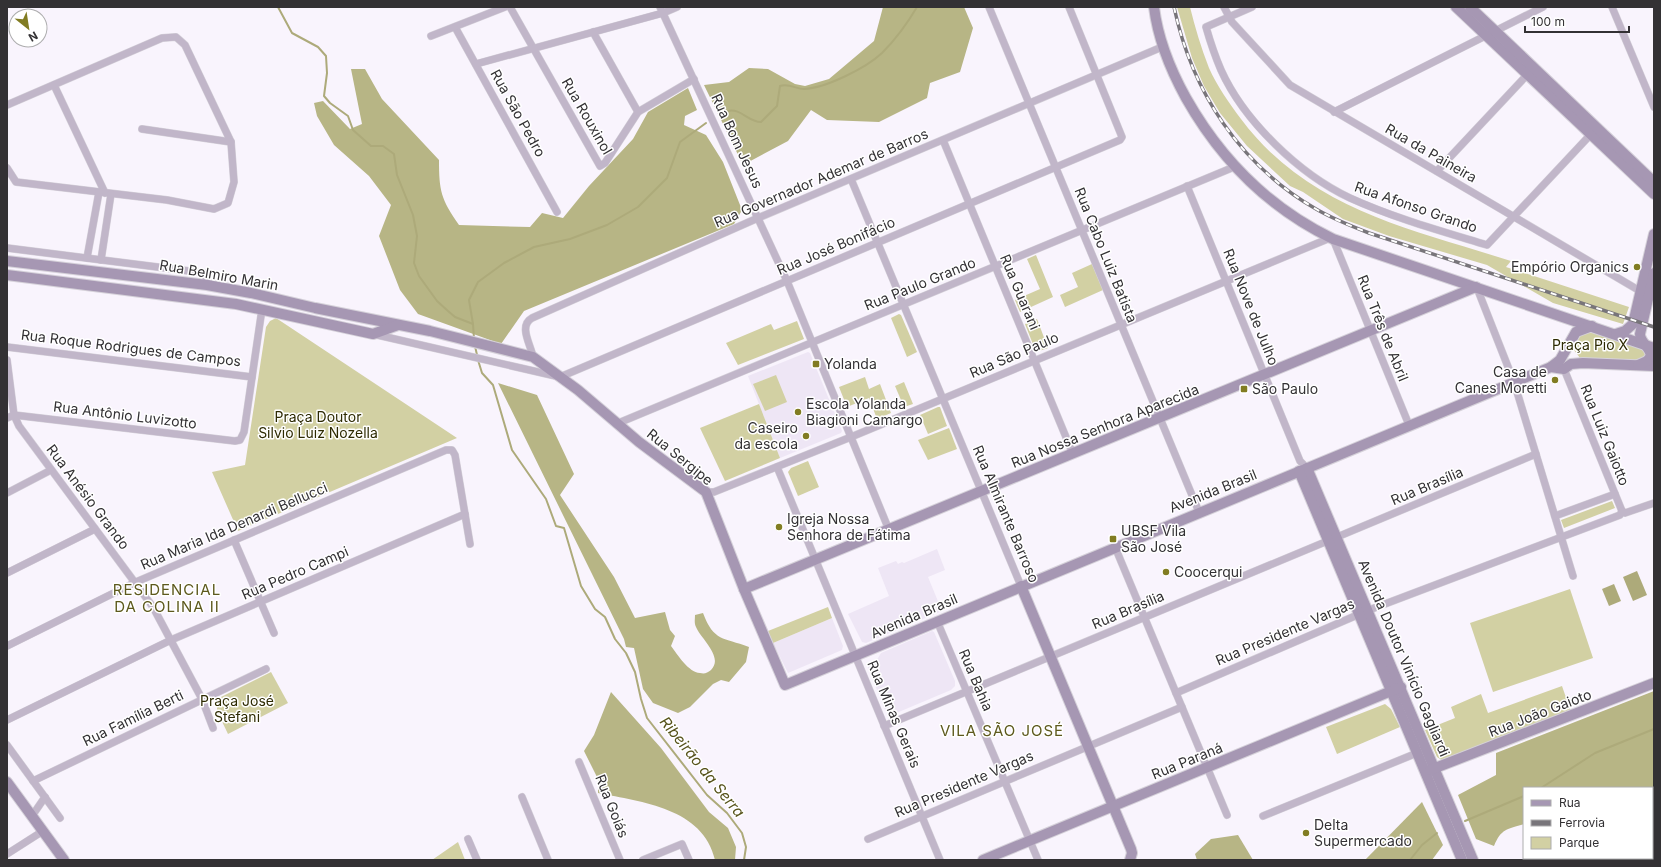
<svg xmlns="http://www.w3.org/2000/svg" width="1661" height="867" font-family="Inter,sans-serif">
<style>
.built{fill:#eee6f5}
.green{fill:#d2d0a3}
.forest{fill:#b7b585}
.water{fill:#adaa7a}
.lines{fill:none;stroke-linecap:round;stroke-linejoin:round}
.stream{stroke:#adaa7a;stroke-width:2}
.street-casing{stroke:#d5d1d9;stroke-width:8}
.secondary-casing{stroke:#d5d1d9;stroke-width:12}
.street{stroke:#c1b6c9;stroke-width:7}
.secondary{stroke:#a697b3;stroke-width:10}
.rail-casing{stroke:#78757a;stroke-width:3.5}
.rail{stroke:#fff;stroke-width:2;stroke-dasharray:6;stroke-linecap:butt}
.poi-dot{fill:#817c22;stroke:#fff;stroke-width:1.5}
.labels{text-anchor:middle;stroke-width:3;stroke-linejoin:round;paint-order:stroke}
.street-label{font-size:14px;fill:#333134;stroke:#fff}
.poi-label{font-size:14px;fill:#333134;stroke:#fff;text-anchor:start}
.park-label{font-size:14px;fill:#2d2a02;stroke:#fff}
.neighbourhood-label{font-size:15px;letter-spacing:1px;fill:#5d591d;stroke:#fff}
.water-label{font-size:15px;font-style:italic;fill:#56521a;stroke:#fff}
</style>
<rect width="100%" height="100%" fill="#f9f4fd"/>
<g class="built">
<polygon points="808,352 810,353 842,431 841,433 780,458 748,376"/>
<polygon points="937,549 945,570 928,577 942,611 866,643 862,642 848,614 889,596 878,568 896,561 898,564 902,562 904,563"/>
<polygon points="832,618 843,646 842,650 788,673 773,643"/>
<polygon points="932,631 934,632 955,681 955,686 951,690 894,714 889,713 885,710 867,665 868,663 878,658 881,653"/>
</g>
<g class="green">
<path d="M1177,7H1190C1195,27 1201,48 1209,68C1217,86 1229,103 1241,119C1308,209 1410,229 1511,261L1506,267L1629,307L1623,324L1553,303L1487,265L1389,236L1343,219L1303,192L1290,186L1247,146L1220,113L1204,86L1192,58Z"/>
<polygon points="1036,255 1053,297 1020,312 1015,300 1040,289 1027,259"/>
<polygon points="1092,264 1103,290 1065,307 1060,295 1078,287 1072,273"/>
<polygon points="899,314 901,315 917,352 907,357 891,318"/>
<polygon points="276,318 457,438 238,531 212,472 245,465 266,327 270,321"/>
<polygon points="1037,319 1048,348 1036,352 1025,324"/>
<polygon points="797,321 804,339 738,365 726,343 771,324 774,330"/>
<polygon points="1588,329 1654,351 1654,364 1580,358 1574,350 1575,338"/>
<polygon points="776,375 787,402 765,411 753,384"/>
<polygon points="865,377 869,389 880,384 891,413 877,419 869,398 847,407 839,387"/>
<polygon points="904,382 913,404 904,407 895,386"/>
<polygon points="759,404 780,458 725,481 700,428"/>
<polygon points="938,407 940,407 947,426 928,434 920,415"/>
<polygon points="949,428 957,449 928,460 918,440"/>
<polygon points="808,461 819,487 798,496 788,472 791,468"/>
<polygon points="1612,501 1615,508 1564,528 1561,520"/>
<polygon points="1570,589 1593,658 1493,692 1470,623"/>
<polygon points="828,607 832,618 773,643 768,631"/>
<polygon points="271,672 288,703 228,734 217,711 217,701 221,697"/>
<polygon points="1562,686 1571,712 1443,761 1437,757 1425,730 1455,718 1451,707 1481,694 1488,713"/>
<polygon points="1385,704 1391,709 1400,727 1337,754 1326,727"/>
<polygon points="458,842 465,860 432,860"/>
</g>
<g class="forest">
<polygon points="883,7 964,7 973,28 960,72 930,83 927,98 879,122 827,120 811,110 788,141 743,165 704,85 729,82 749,68 768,69 795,84 805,86 829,79 874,41"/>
<path d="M351,69H365L382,99L439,160C439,191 441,199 459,225L530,227L542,213L563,218L589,186L633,139L648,112L688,88L697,110L685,116L684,125L706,135L723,162L742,210L734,224L524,311L501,344L418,314L400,290L379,236L391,205L369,176L334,145L317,116L314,103L323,101L350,129L362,124Z"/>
<path d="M498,383L537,395L574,474L560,495L614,577L635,618L665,612L670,630L675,636L671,646C678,655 688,672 700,673C705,674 707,673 711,670C724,657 701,639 696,627C694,623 695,619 695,615L703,613C714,642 723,637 749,647L746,662L729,682L721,680L713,684L690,707L678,713L653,703L643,689L634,648L626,647L624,639Z"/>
<path d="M1654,691V811H1652V788H1524V824C1507,829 1501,829 1494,846L1476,839L1458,795L1496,775V753Z"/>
<path d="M611,692L661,748L709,812L728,828L736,847L735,860H715C703,808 642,802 598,793V779L584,751L594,735Z"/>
<polygon points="1422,802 1443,845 1432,860 1365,860"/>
<polygon points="1238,835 1253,860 1197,860 1195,854 1211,839"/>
</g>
<g class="water">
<polygon points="1637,571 1647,595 1633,601 1623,577"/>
<polygon points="1614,584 1621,601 1609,606 1602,589"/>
</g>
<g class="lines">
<g class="stream">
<polyline points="278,7 292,33 318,47 326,56 327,73 324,96 330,103 348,116 353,130 371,146 383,146 394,154 397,175 413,215 417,236 414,263 419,276 437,301 448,311 455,317 473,324 474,339"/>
<path d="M728,111C741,108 748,122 761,122L777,106L780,86C789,83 796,89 804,89C826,88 866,68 882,53C895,40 907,24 917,7"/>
<polyline points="473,324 469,300 478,282 504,263 534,247 570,239 607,225 638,207 667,178 680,142 706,123"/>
<polyline points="475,346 477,355"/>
<polyline points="478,360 482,373 493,385 512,450 546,499 556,526 564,528 581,586 595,609 605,617 615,639 626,653 635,672 641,699 647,718 707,795 727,813 742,833 746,847 744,860"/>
<polyline points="1541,788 1595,753 1654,729"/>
<polyline points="1465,821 1524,796"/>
<polyline points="1410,860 1422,845 1437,833"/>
</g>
<defs>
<g id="street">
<polyline points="510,7 600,166 605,163 638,112 694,79"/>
<polyline points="660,7 787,281 889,530"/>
<polyline points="989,7 1199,512"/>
<polyline points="1224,7 1232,22 1290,85 1640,291 1654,296"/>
<path d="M1252,7L1206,27C1210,41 1215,56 1221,70C1244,121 1299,174 1350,198C1394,218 1441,231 1487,245L1593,132"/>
<polyline points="1612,7 1654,107"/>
<polyline points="455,27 557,212"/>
<polyline points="593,32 638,112"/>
<polyline points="431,36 505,7"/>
<polyline points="476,64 663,13 677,7"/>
<polyline points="54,85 105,193"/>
<polyline points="7,105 162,38 176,37 185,45 231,142 234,182 228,203 214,209 167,200 16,182 7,168"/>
<polyline points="1334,112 1543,7"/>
<polyline points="142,129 231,142"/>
<polyline points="943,140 1073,454"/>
<polyline points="1437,171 1527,75"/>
<polyline points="851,179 1021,586"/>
<polyline points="1187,186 1300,461 1307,468"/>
<polyline points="1333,239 1409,425"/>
<polyline points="7,248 205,273 207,285"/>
<polyline points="87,258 99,192"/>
<polyline points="101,260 111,194"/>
<polyline points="1477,288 1514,382 1573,576"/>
<polyline points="373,334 560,377 1120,140 1122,137 1069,7"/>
<polyline points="7,347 252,377"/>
<path d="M533,357C531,345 518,326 532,318L758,218L1162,47"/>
<polyline points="7,360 14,415 19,426 153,607 202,699 213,728"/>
<polyline points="1564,369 1622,511"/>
<polyline points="7,418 14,415 235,441 240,440 244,432 262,309"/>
<polyline points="616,424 1234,167"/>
<polyline points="777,467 940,860"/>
<polyline points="706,492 714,492 851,437 1330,238"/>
<polyline points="7,493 51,470"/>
<polyline points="1622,511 1625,513 1654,503"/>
<polyline points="1555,516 1615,494"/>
<polyline points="234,540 274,633"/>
<polyline points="1115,547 1227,815"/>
<polyline points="7,573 95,529"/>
<polyline points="937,621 1038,860"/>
<polyline points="7,646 136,582 446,450 452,450 455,455 470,544"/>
<polyline points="1176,693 1369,610 1620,515 1622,511"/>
<polyline points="7,720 171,640 465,514"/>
<polyline points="884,726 1536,454"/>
<polyline points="7,745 60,818"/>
<polyline points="579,762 620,860"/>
<polyline points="33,781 266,669"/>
<polyline points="522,797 548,860"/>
<polyline points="32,816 45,797"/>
<polyline points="1263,816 1417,753"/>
<polyline points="468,839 477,860"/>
<polyline points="868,839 1182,707"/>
<polyline points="7,854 43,831"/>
<polyline points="643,860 682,844 689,860"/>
</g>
<g id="secondary">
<path d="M1154,7C1158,40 1170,69 1186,98C1221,160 1269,208 1333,239L1654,348"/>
<polyline points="1456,7 1654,194"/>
<polyline points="1470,7 1654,182"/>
<polyline points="7,261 207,285 251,293 315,308 430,331 533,357 578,390 639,442 706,492 744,589 785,685 1551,367 1564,369 1571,364 1583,363 1654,366"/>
<polyline points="7,275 236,304 373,334 398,325"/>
<polyline points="1616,334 1625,331 1633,324 1654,234"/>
<path d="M1638,365L1647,361L1651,356C1650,346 1640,343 1640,334L1654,273"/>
<polyline points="1551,367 1560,360 1576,332 1592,326"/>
<polyline points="1307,468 1473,860"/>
<polyline points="1299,471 1462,860"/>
<polyline points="1021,586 1131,849 1132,853 1130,860"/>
<polyline points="744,589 1476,287"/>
<polyline points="1430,770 1654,683"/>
<polyline points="7,782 64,860"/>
<polyline points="983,860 1401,687"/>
</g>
</defs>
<use href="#street" class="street-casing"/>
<use href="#secondary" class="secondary-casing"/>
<use href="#street" class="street"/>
<use href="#secondary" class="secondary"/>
<defs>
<path id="rail" d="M1174,7C1192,92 1240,165 1316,209C1333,219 1351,226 1369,233L1654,327"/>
</defs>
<use href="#rail" class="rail-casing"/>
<use href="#rail" class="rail"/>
</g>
<g class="poi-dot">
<circle cx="1637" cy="267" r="4"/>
<rect x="812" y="360" width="8" height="8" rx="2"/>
<circle cx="1555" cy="380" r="4"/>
<rect x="1240" y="385" width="8" height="8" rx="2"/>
<circle cx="798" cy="412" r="4"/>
<circle cx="806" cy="436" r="4"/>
<circle cx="779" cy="527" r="4"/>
<rect x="1109" y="535" width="8" height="8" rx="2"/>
<circle cx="1166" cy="572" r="4"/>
<circle cx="1306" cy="833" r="4"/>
</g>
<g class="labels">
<g class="street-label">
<text transform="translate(518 113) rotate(61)" y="5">Rua São Pedro</text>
<text transform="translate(587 116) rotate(60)" y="5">Rua Rouxinol</text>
<text transform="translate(737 141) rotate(65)" y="5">Rua Bom Jesus</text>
<text transform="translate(1431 153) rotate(30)" y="5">Rua da Paineira</text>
<text transform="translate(821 178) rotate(-23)" y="5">Rua Governador Ademar de Barros</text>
<text transform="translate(1416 207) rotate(19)" y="5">Rua Afonso Grando</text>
<text transform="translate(836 246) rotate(-23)" y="5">Rua José Bonifácio</text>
<text transform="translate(1106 255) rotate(68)" y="5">Rua Cabo Luiz Batista</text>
<text transform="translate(219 275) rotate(10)" y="5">Rua Belmiro Marin</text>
<text transform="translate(920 284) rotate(-22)" y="5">Rua Paulo Grando</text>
<text transform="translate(1020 292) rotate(67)" y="5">Rua Guarani</text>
<text transform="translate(1251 307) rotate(68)" y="5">Rua Nove de Julho</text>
<text transform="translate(1383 328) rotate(68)" y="5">Rua Três de Abril</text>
<text transform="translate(131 348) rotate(7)" y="5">Rua Roque Rodrigues de Campos</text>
<text transform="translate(1014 355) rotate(-23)" y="5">Rua São Paulo</text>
<text transform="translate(125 415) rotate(7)" y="5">Rua Antônio Luvizotto</text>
<text transform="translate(1105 426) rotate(-22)" y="5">Rua Nossa Senhora Aparecida</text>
<text transform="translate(1605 435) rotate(68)" y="5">Rua Luiz Gaiotto</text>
<text transform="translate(680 457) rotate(39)" y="5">Rua Sergipe</text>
<text transform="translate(1427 486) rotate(-23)" y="5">Rua Brasília</text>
<text transform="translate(1213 491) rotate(-22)" y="5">Avenida Brasil</text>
<text transform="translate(88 497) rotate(53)" y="5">Rua Anésio Grando</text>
<text transform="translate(1006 514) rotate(67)" y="5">Rua Almirante Barroso</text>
<text transform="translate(234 526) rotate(-23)" y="5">Rua Maria Ida Denardi Bellucci</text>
<text transform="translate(295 573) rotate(-23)" y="5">Rua Pedro Campi</text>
<text transform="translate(1128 610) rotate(-23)" y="5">Rua Brasília</text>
<text transform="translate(914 616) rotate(-23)" y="5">Avenida Brasil</text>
<text transform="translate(1285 632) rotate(-23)" y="5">Rua Presidente Vargas</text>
<text transform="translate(1404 658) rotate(67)" y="5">Avenida Doutor Vinício Gagliardi</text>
<text transform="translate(976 680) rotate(67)" y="5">Rua Bahia</text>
<text transform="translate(1540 713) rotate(-21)" y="5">Rua João Gaioto</text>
<text transform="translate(894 714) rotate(67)" y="5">Rua Minas Gerais</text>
<text transform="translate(133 718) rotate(-26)" y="5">Rua Família Berti</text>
<text transform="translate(1187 761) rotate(-22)" y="5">Rua Paraná</text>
<text transform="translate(964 784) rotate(-23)" y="5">Rua Presidente Vargas</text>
<text transform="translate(612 806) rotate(68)" y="5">Rua Goiás</text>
</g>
<g class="poi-label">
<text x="1629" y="272" text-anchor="end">Empório Organics</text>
<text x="824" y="369">Yolanda</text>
<text x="1547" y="377" text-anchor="end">Casa de<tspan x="1547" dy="16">Canes Moretti</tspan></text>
<text x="1252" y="394">São Paulo</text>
<text x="806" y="409">Escola Yolanda<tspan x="806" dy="16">Biagioni Camargo</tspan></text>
<text x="798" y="433" text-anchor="end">Caseiro<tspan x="798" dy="16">da escola</tspan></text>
<text x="787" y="524">Igreja Nossa<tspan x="787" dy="16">Senhora de Fátima</tspan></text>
<text x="1121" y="536">UBSF Vila<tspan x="1121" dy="16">São José</tspan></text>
<text x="1174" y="577">Coocerqui</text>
<text x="1314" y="830">Delta<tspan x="1314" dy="16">Supermercado</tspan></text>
</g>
<g class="park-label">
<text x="1590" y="350">Praça Pio X</text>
<text x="318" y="422">Praça Doutor<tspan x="318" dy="16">Silvio Luiz Nozella</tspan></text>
<text x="237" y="706">Praça José<tspan x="237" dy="16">Stefani</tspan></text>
</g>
<g class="neighbourhood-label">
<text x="167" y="595">RESIDENCIAL<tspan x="167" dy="17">DA COLINA II</tspan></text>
<text x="1002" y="736">VILA SÃO JOSÉ</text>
</g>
<g class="water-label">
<text transform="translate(702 767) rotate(51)" y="5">Ribeirão da Serra</text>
</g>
</g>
<rect width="1661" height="867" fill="none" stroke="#333134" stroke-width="16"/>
<rect x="1523" y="787" width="130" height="72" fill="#ffffff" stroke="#adadae"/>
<rect x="1531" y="800" width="20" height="6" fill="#a697b3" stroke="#adadae"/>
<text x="1559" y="807" font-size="12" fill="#333134">Rua</text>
<rect x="1531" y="820" width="20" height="6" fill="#78757a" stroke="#adadae"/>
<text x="1559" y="827" font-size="12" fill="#333134">Ferrovia</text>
<rect x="1531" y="837" width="20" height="12" fill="#d2d0a3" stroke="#adadae"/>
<text x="1559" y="847" font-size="12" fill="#333134">Parque</text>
<g transform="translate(28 28) rotate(150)"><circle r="19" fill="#ffffff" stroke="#adadae"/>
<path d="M0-3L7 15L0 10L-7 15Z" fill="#817c22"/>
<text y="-6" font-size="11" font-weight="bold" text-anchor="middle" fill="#333134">N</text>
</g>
<path d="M1525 26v6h104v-6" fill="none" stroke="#333134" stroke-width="2"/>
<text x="1531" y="26" font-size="12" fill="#333134" stroke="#ffffff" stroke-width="3" paint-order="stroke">100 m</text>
</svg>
